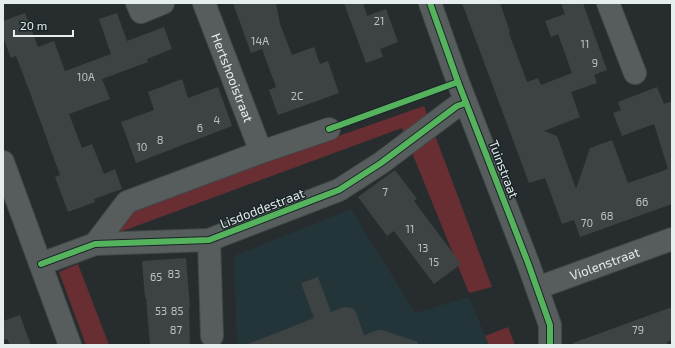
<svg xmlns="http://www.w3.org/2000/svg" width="675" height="348" font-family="'Exo 2',sans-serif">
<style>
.built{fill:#243539}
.green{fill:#682e32}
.building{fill:#3d4243}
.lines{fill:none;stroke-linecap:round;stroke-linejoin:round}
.minor-casing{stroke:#434849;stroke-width:24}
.minor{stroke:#575c5d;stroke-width:22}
.cycleway-casing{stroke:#1a2527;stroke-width:8}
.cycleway{stroke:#56b35d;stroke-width:6}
.labels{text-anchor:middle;stroke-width:3;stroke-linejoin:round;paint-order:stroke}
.number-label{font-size:11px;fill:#bcc2c4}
.street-label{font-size:13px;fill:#e6edef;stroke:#1a2527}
</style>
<rect width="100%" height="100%" fill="#272d2e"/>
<polygon class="built" points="351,209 415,313 469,297 489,345 237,345 234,256"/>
<g class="green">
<polygon points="424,106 492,287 469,293 402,128 112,235 128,210"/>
<polygon points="78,264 109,345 86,345 59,272"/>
<polygon points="508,327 515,345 489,345 485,336"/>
</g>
<g class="building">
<polygon points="233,3 276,3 280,24 292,55 314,47 320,64 328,61 339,93 278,115 269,90 276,87 262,49 251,53"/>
<polygon points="344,3 363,3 367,16 386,9 398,42 380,49 383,57 366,63"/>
<polygon points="462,3 500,3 510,32 509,33 527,82 538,78 541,85 572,73 558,34 551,37 545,21 565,14 561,3 583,3 607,70 594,75 597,83 571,92 580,117 544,131 557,136 576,189 590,148 612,140 628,183 668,169 654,124 622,136 613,113 621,110 618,102 657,87 664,104 672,101 672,204 580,237 574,220 562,224 545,178 529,183"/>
<polygon points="25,13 38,47 54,41 65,71 111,54 99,19 117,13 127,41 164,27 172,49 147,59 148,62 102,79 110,99 69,114 82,148 92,144 104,174 115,169 122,189 94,199 95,202 68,212 55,177 60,175 29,90 16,56 11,58 3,37 3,21"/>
<polygon points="182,79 188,98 218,87 232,126 136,163 121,122 154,110 148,92"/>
<polygon points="395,170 417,199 414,201 461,264 434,284 394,231 387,236 358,197"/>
<polygon points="186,258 190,307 189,307 190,345 150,345 146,297 145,298 142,261"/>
<polygon points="318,277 331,312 344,307 352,308 356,312 364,335 378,330 382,330 418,342 417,345 248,345 248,344 314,318 301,283"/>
<polygon points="672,307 672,340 667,342 668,345 573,345 573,343"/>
<polygon points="20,315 26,332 31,345 10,345 7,339 3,340 3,321"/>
</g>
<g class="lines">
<defs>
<g id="minor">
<polyline points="137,3 141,12 163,3"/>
<path id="s1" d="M204,3L261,152"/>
<polyline points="430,3 458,82 528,263 550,325 550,345"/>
<polyline points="608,3 635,73"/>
<polyline points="3,162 70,345"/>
<polyline points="209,240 212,336"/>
<polyline points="95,244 127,202 261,152 329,129"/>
<polyline points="41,264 95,244 209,240 339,190 381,163 457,106 466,103"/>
<path id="s2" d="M537,288L672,239"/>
</g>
</defs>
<use href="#minor" class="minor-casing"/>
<use href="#minor" class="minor"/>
<defs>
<g id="cycleway">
<polyline points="430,3 458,82 528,263 550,325 550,345"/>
<polyline points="329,129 458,82"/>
<polyline points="41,264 95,244 209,240 339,190 381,163 457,106 466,103"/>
</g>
</defs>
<use href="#cycleway" class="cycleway-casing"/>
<use href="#cycleway" class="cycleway"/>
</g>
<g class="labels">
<g class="number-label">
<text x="379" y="25">21</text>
<text x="260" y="45">14A</text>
<text x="585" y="48">11</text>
<text x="595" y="67">9</text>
<text x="86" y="81">10A</text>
<text x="297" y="100">2C</text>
<text x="217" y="124">4</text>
<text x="200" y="132">6</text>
<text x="160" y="144">8</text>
<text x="142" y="151">10</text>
<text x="385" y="196">7</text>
<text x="642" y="206">66</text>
<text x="607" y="220">68</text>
<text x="587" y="227">70</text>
<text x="410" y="233">11</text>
<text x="423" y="252">13</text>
<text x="434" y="266">15</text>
<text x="174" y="278">83</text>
<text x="156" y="281">65</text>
<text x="161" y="315">53</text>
<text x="177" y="315">85</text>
<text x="176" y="334">87</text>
<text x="638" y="334">79</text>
</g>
<g class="street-label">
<text dy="5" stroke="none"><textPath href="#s1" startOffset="80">Hertshooistraat</textPath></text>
<text transform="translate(504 169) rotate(69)" y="5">Tuinstraat</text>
<text transform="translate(262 208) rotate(-21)" y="5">Lisdoddestraat</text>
<text dy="5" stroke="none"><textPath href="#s2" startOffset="72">Violenstraat</textPath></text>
</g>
</g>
<rect width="675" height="348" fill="none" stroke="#e6edef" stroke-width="8"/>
<path d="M14 30v6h59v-6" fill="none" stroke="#e6edef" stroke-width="2"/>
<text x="20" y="30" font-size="12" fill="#e6edef" stroke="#1a2527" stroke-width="3" paint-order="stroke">20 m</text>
</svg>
